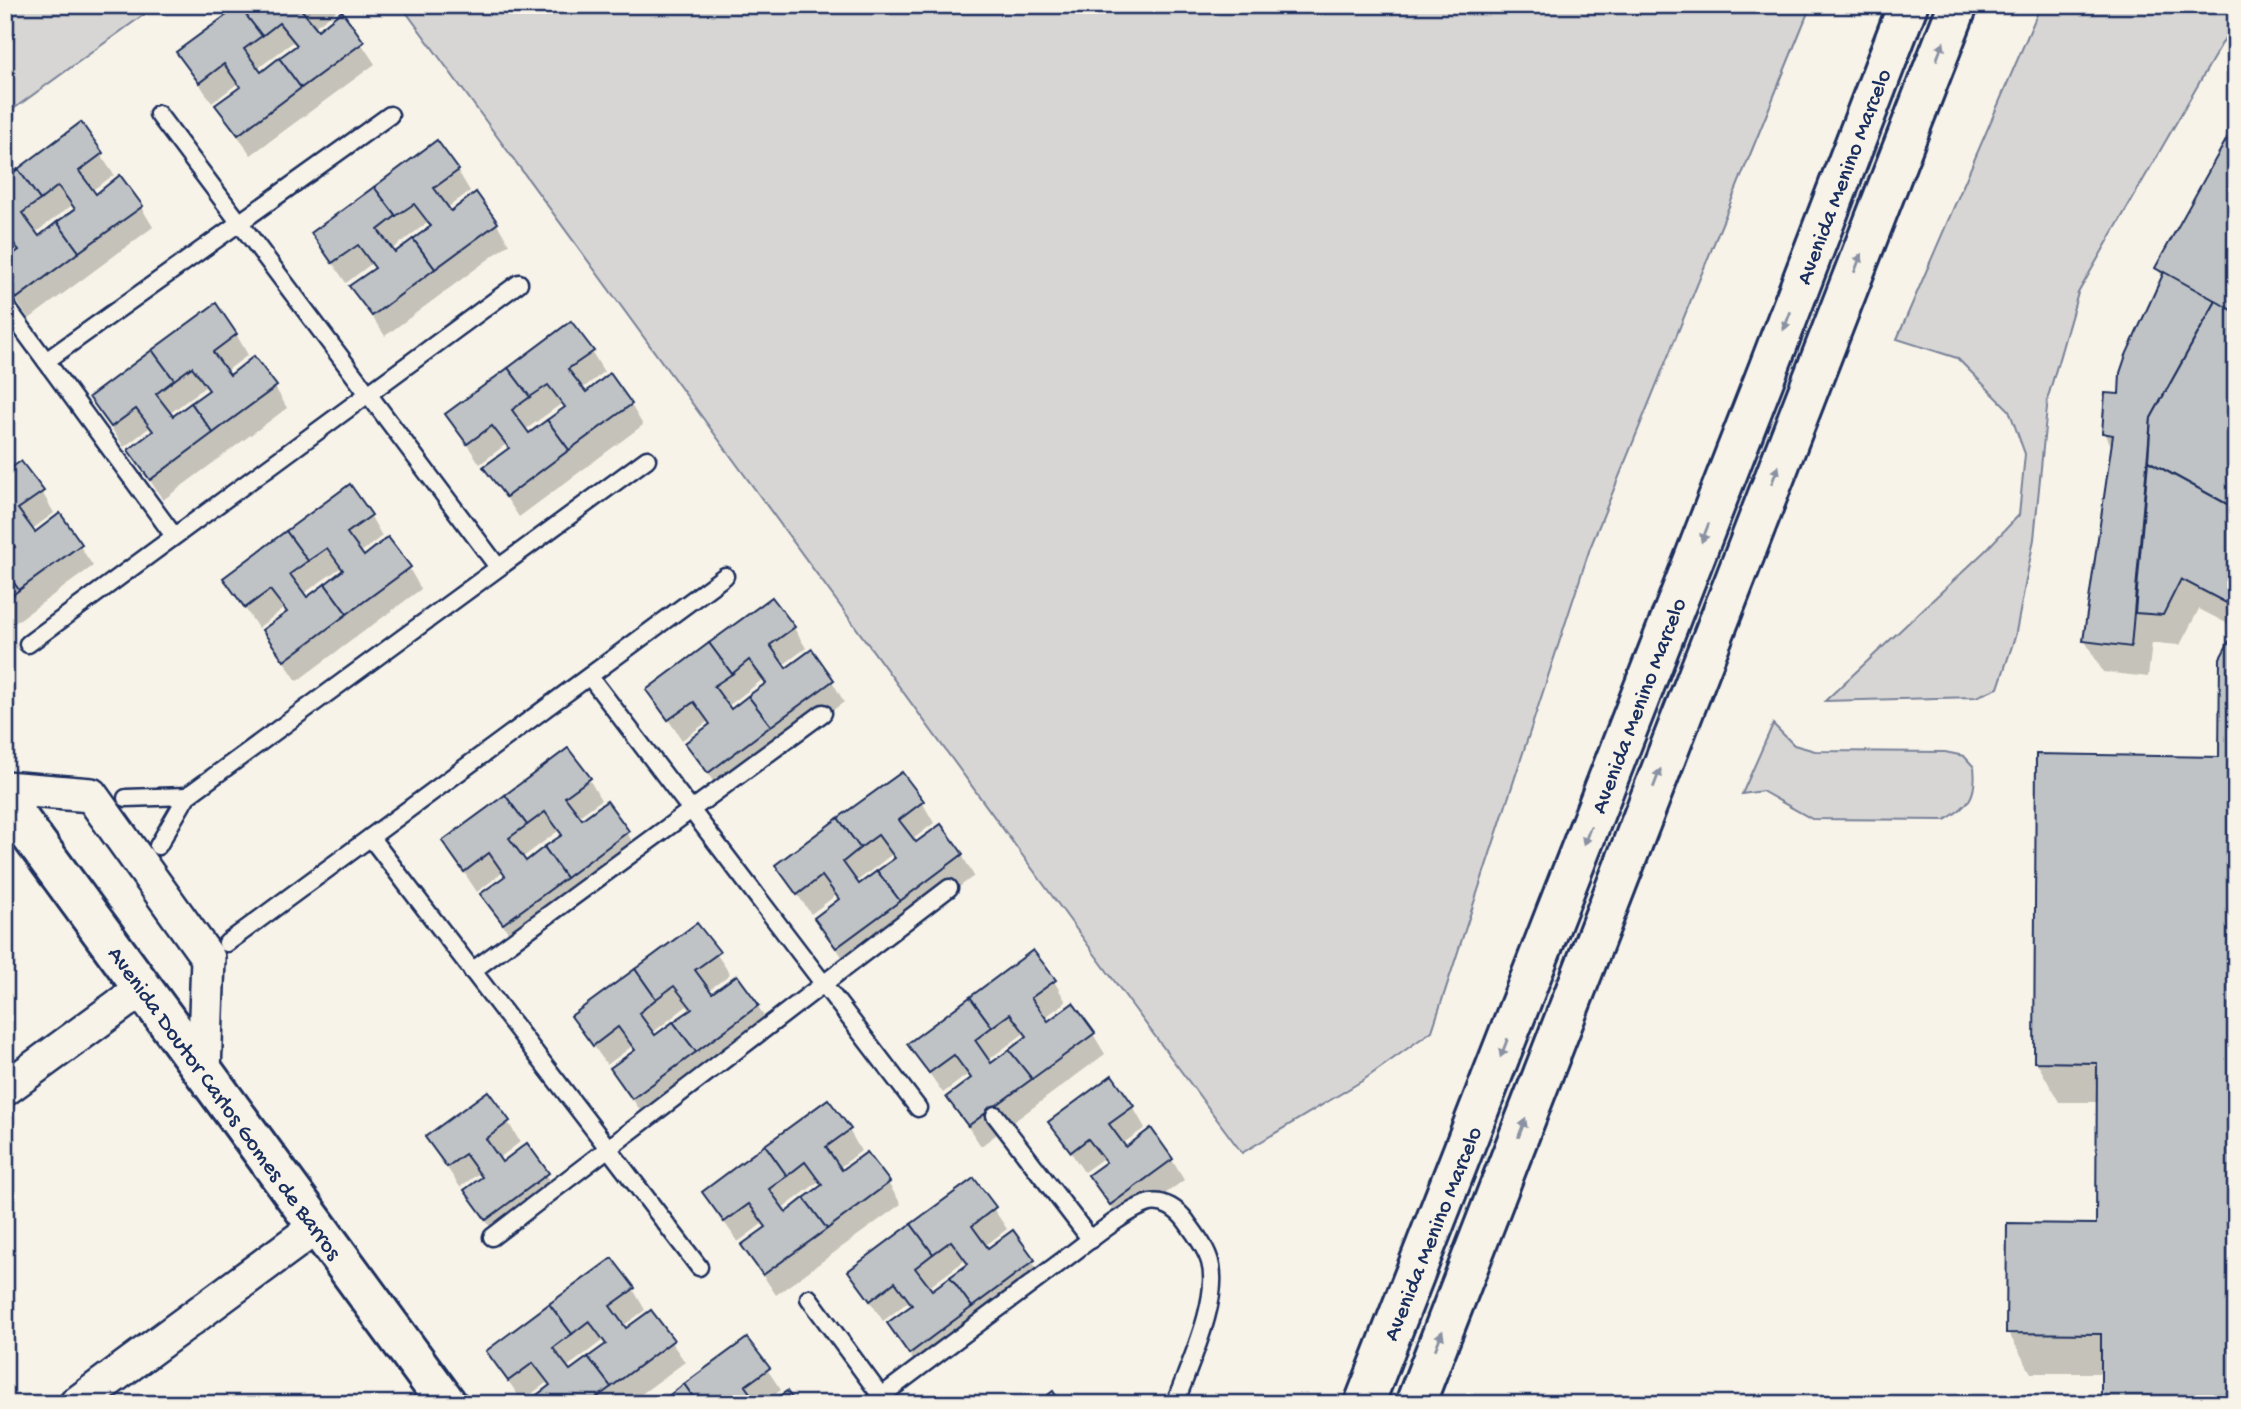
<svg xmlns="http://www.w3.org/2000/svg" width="2241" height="1409" font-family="'Gochi Hand',sans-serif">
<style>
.green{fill:#d7d6d4;stroke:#798299;stroke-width:2}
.shadow{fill:#0003;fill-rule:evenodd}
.building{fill:#c0c3c5;stroke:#1b2f5e;stroke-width:2}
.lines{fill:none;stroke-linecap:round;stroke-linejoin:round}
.lane-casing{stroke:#1b2f5e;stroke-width:21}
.street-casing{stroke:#1b2f5e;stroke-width:38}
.secondary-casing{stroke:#1b2f5e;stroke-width:44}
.primary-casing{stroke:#1b2f5e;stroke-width:44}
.lane{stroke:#f7f3e8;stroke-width:16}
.street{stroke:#f7f3e8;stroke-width:33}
.secondary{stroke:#f7f3e8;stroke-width:38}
.primary{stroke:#f7f3e8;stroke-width:38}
.oneway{fill:#8991a3}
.labels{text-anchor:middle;stroke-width:6;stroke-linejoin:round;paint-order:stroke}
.street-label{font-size:23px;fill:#1b2f5e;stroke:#f7f3e8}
</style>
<rect width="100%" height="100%" fill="#f7f3e8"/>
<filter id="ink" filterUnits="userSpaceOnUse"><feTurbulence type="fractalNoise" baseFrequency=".0143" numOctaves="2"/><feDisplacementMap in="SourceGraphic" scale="14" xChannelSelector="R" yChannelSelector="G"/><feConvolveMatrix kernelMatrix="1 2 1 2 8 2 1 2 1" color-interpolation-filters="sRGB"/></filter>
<g filter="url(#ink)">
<g class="green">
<polygon points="5,5 157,5 5,115"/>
<polygon points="401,5 1811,5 1590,548 1432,1031 1362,1081 1242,1153 1134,1008"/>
<polygon points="2041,5 2236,5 2236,19 2078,293 2048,397 2034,539 2015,637 1998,688 1976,697 1825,701 1985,551 2019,515 2025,454 2009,410 1957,358 1897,339"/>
<path d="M1773,724L1794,745L1815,751L1945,752L1964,756L1974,767C1977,796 1970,805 1945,820L1812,819L1762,791L1742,794Z"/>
</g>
<g class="shadow">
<path d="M243,5H333L336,11L313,28L317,33L342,14L375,64L251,155L217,106L241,89L237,84L212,103L179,53ZM293,42L297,48L261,74L257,69Z"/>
<path d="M81,125L114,175L91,191L95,196L141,207L153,227L29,319L5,285L19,253L15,248L5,255V181ZM71,206L75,211L39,238L35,233Z"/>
<polygon points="2236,125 2236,628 2199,609 2180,645 2152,643 2148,677 2103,672 2085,641 2113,449 2104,432 2121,396 2163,278 2157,268"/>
<path d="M458,171L470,191L447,208L451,213L497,224L509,244L385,336L352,287L375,270L371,264L346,283L313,234ZM427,223L431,229L395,255L391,250Z"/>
<path d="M236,334L248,355L225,372L229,377L275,387L287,408L163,500L130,450L153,434L149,428L124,447L91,398ZM205,387L209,392L173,419L169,414Z"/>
<path d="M592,352L604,372L582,389L585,394L631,405L643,425L519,517L486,467L509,450L505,445L480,464L447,415ZM561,404L565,409L529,436L525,430Z"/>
<polygon points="5,475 42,492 54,513 31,530 35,534 60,516 93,566 5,630 5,556 15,549 11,545 5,549"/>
<path d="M370,515L382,536L360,553L363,558L409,568L421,589L297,681L264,631L287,614L283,609L258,628L225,578ZM340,568L343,572L307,600L303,594Z"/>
<path d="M794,628L806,648L783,665L786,670L832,681L844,702L721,793L687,743L710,726L707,722L682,740L648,690ZM762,680L766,685L730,712L727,707Z"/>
<polygon points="2037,756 2236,1404 2103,1373 2031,1373 2008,1332 2098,1226 2099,1102 2059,1102 2036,1061"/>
<path d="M589,779L601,800L578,817L582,822L607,803L640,853L516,944L483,895L506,878L502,873L477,892L444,842ZM558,831L562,837L526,863L522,858Z"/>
<path d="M922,802L934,823L912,840L916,845L962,855L974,876L849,967L816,918L839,901L835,896L811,914L777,865ZM891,855L895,860L859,886L856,882Z"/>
<path d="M697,925L730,974L708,991L712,996L758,1006L770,1027L645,1118L613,1069L635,1052L631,1047L607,1065L573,1016ZM687,1006L691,1011L655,1037L652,1033Z"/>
<path d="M1054,981L1066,1002L1044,1018L1048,1023L1093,1034L1105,1054L981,1146L948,1097L971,1080L967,1075L943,1093L909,1044ZM1023,1034L1027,1038L991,1065L988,1060Z"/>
<polygon points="1133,1107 1145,1128 1122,1144 1125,1149 1172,1160 1184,1180 1123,1225 1090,1175 1106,1164 1102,1159 1084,1172 1051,1123"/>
<polygon points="508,1122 520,1142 498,1159 502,1164 527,1146 560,1195 499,1240 466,1191 482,1179 478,1174 460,1187 427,1138"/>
<path d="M849,1130L861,1151L839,1168L842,1172L888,1183L901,1204L776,1295L743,1245L766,1229L762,1224L738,1242L704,1193ZM818,1182L822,1187L786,1214L782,1209Z"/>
<path d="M974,1180L1007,1229L985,1246L988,1251L1013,1233L1046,1282L922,1373L889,1324L912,1307L908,1302L883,1321L850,1271ZM964,1261L968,1266L931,1292L928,1288Z"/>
<path d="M633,1289L645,1310L623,1326L626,1331L651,1313L685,1362L628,1404H528L550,1387L546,1383L522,1401L488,1351ZM602,1341L606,1346L570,1373L566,1368Z"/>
<polygon points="747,1340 781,1390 762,1404 661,1404"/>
</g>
<g class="building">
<polygon points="304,5 300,8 318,30 342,11 364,42 301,88 279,58 297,45 279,23 262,36 239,6"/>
<polygon points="239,6 262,36 244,49 261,72 279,58 301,88 238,135 215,105 240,87 224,64 199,83 176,52"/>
<polygon points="81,122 103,153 79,171 96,194 120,175 143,206 79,252 57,222 75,209 58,186 40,200 18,169"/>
<polygon points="2236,122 2236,313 2155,268"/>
<polygon points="437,140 459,170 434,188 451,211 476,192 498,223 435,269 413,239 431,226 414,204 396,216 374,187"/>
<polygon points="18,169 40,200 22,213 39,236 57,222 79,252 16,299 5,285 5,260 19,250 5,233 5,179"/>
<polygon points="374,187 396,216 378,230 395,252 413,239 435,269 372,316 349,286 375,268 358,245 332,263 311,233"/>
<polygon points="2164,272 2216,301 2151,418 2131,647 2083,641 2113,435 2102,433 2105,393 2119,394 2120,373 2126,355"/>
<polygon points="2216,301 2236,313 2236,509 2148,461 2151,418"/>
<polygon points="216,303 237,334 213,352 230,375 254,356 277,386 213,433 191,403 209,390 192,367 174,380 152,350"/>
<polygon points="571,321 594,351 568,369 586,392 610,373 632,404 569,450 547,420 565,407 548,385 530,397 508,368"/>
<polygon points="152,350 174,380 156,394 173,416 191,403 213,433 150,480 128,450 153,431 136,409 111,427 89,397"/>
<polygon points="508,368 530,397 512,410 529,433 547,420 569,450 506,497 483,467 509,448 492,426 467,444 445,414"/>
<polygon points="21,461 44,491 18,509 35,532 60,513 82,544 19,590 5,571 5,554 15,547 5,534 5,472"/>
<polygon points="2148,461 2236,509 2236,608 2181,579 2163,615 2135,613"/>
<polygon points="350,484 372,515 347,533 364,556 388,537 411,567 347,614 325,584 343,570 327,548 308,561 286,531"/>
<polygon points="286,531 308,561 290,574 307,597 325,584 347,614 284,661 262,630 287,612 270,590 245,608 223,578"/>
<polygon points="5,571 19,590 5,601"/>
<polygon points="772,597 795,627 770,645 786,668 812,649 834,680 771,726 748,696 766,683 749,660 732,674 709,643"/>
<polygon points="2236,629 2236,1404 2101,1404 2101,1334 2006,1333 2007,1223 2096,1224 2097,1063 2034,1062 2036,754 2219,757 2220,658"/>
<polygon points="709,643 732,674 714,686 731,709 748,696 771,726 708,773 685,743 710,724 694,702 668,720 646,690"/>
<polygon points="568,748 591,778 565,797 582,819 607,801 629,831 566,878 544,847 562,835 545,812 527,825 505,795"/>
<polygon points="902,772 924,801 899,820 916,842 941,824 963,854 900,901 877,871 895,858 878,835 860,848 838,818"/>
<polygon points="505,795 527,825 509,838 526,861 544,847 566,878 503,924 480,894 505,876 489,853 464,872 442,841"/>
<polygon points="838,818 860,848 843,862 859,884 877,871 900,901 836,948 814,918 839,899 822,876 797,895 775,865"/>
<polygon points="697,923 720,952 695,970 712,993 737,975 759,1005 696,1052 673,1022 692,1009 674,986 656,999 635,969"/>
<polygon points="1033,950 1056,980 1031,998 1048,1021 1073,1003 1095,1033 1032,1079 1009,1050 1027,1036 1010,1014 992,1027 970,997"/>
<polygon points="635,969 656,999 639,1013 655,1035 673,1022 696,1052 632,1099 610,1068 635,1050 618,1027 593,1046 571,1016"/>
<polygon points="970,997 992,1027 975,1040 991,1063 1009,1050 1032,1079 968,1126 946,1097 971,1078 954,1055 929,1073 907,1044"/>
<polygon points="1112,1075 1134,1106 1109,1124 1126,1147 1151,1128 1173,1159 1110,1205 1088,1175 1106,1162 1088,1139 1071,1152 1048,1122"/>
<polygon points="488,1091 510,1121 486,1139 502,1162 527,1143 549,1173 486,1220 464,1190 482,1177 465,1154 447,1167 425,1137"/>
<polygon points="828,1099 851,1129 826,1147 842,1170 867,1152 890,1182 827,1229 804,1198 822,1185 805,1162 787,1176 765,1145"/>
<polygon points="765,1145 787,1176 769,1189 786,1212 804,1198 827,1229 763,1275 741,1245 766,1227 749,1204 724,1222 702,1192"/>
<polygon points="974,1178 996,1207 972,1226 988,1248 1013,1230 1035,1260 972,1307 950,1277 968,1264 951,1241 933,1254 911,1224"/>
<polygon points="911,1224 933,1254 915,1268 932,1290 950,1277 972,1307 909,1354 887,1323 912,1305 895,1282 870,1301 848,1271"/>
<polygon points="612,1258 635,1288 610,1306 626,1328 651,1310 674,1340 611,1387 588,1357 606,1344 589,1321 572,1334 549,1304"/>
<polygon points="549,1304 572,1334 553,1348 570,1370 588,1357 611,1387 588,1404 525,1404 550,1385 533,1363 508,1381 486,1351"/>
<polygon points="747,1338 770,1368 745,1386 758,1404 726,1404 724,1401 721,1404 698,1404 684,1384"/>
<polygon points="684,1384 698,1404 658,1404"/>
<polygon points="787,1391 796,1404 768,1404"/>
<polygon points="1053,1391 1062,1404 1036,1404"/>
</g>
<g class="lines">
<defs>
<g id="lane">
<polyline points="158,114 498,567"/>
<polyline points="5,305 174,536"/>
<polyline points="46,361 390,115"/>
<polyline points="28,644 519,283"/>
<polyline points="590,677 918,1108"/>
<polyline points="126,798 187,796"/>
<polyline points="371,838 699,1267"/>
<polyline points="158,846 187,796 647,459"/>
<polyline points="227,943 725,576"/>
<polyline points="472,971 823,713"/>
<polyline points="995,1115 1091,1240"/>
<polyline points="492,1237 949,888"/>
<polyline points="809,1298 881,1396"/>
<path d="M871,1404C934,1356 998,1309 1062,1261C1083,1246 1126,1209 1150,1203C1164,1200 1178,1210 1186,1221C1195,1234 1206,1247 1210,1262C1221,1299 1188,1367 1175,1404"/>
</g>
<g id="street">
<polyline points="5,788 91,795 208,958 204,1072"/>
<polyline points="5,1089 143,988"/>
<polyline points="76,1404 317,1226"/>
</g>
<polyline id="secondary" points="5,800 447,1404"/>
<g id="primary">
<polyline points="1364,1404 1769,367 1908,5"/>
<polyline points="1415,1404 1958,5"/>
</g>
</defs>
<use href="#lane" class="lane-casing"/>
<use href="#street" class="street-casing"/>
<use href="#secondary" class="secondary-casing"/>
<use href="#primary" class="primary-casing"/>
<use href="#lane" class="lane"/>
<use href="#street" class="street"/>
<use href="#secondary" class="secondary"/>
<use href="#primary" class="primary"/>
</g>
<defs><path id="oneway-solid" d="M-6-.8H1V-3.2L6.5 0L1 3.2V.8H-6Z" transform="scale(1.75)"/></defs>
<g class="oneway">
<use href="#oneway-solid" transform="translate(1940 51) rotate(-69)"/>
<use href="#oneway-solid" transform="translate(1858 263) rotate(-69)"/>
<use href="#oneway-solid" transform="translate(1787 321) rotate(111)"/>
<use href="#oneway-solid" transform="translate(1775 475) rotate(-69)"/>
<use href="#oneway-solid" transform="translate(1705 533) rotate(111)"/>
<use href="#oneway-solid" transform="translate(1657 778) rotate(-69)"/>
<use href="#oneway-solid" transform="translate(1587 836) rotate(111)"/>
<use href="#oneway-solid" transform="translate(1504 1048) rotate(111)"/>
<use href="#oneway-solid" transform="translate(1522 1128) rotate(-69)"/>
<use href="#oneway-solid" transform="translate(1439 1340) rotate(-69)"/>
</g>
</g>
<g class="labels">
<g class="street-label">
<text transform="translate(1842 176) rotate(-69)" y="8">Avenida Menino Marcelo</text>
<text transform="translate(1637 705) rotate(-69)" y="8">Avenida Menino Marcelo</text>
<text transform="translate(226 1102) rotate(54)" y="8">Avenida Doutor Carlos Gomes de Barros</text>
<text transform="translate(1431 1233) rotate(-68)" y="8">Avenida Menino Marcelo</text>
</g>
</g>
<rect width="2241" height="1409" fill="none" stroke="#f7f3e8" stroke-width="28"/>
<rect x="14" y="14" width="2213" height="1381" fill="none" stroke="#1b2f5e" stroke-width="2.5" filter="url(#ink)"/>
</svg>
